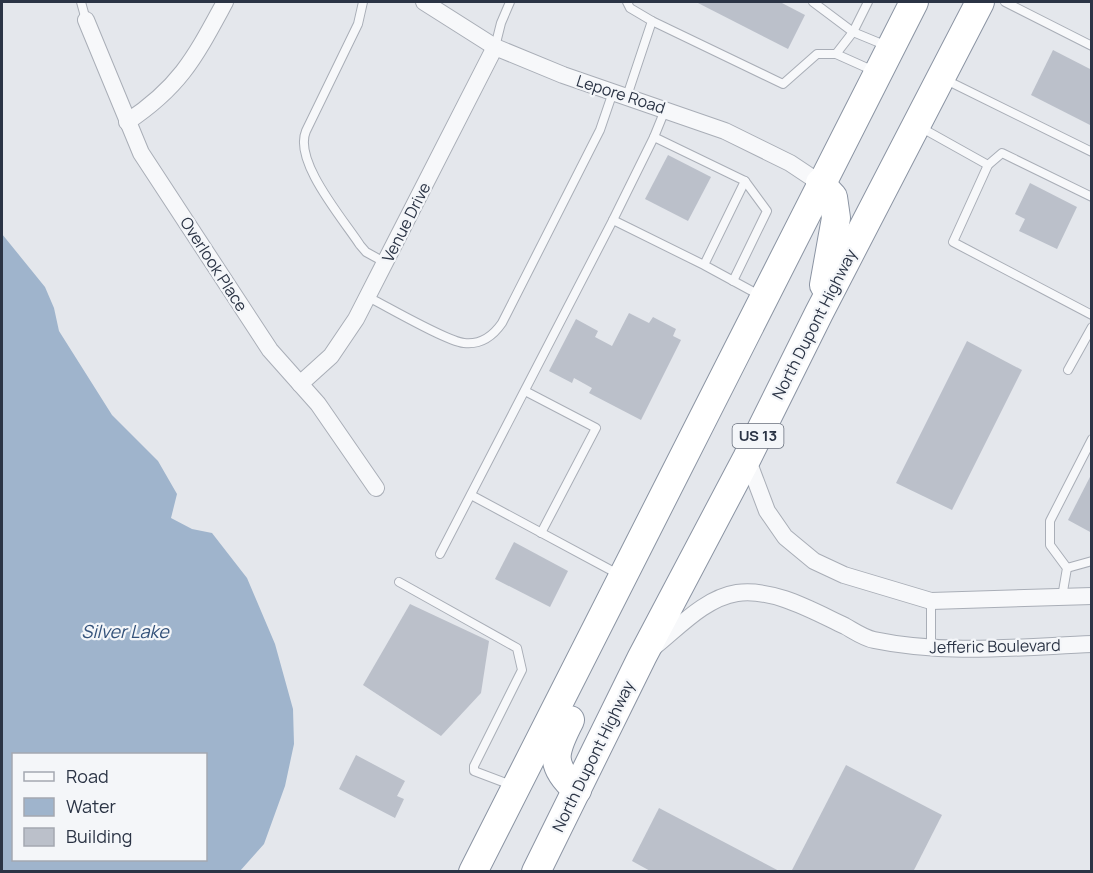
<svg xmlns="http://www.w3.org/2000/svg" width="1093" height="873" font-family="Manrope,sans-serif">
<style>
.water{fill:#9fb4cc;fill-rule:evenodd}
.building{fill:#bbc0ca}
.lines{fill:none;stroke-linecap:round;stroke-linejoin:round}
.service-casing{stroke:#a9aeb7;stroke-width:10}
.minor-casing{stroke:#a9aeb7;stroke-width:18}
.trunk-casing{stroke:#8b94a3;stroke-width:30}
.service{stroke:#f7f8fa;stroke-width:8}
.minor{stroke:#f7f8fa;stroke-width:16}
.trunk{stroke:#fff;stroke-width:28}
.labels{text-anchor:middle;stroke-width:4.5;stroke-linejoin:round;paint-order:stroke}
.shield{fill:#f4f6f9;stroke:#676e7b;stroke-width:1.5}
.shield-label{font-size:15px;font-weight:bold;fill:#2b3445}
.street-label{font-size:16px;fill:#2b3445;stroke:#f4f6f9}
.water-label{font-size:18px;font-style:italic;fill:#34527a;stroke:#f4f6f9}
</style>
<rect width="100%" height="100%" fill="#e4e7ec"/>
<path class="water" d="M2,234L45,287L54,308L59,331L112,415L158,461L177,494L171,518L192,529L212,533L247,578L275,644L293,709L294,744L285,786L264,844L240,871H2ZM14,754H206V860H14Z"/>
<g class="building">
<polygon points="696,2 780,2 805,15 788,49"/>
<polygon points="1053,50 1092,70 1092,126 1031,95"/>
<polygon points="668,155 711,177 688,221 645,199"/>
<polygon points="1030,183 1077,207 1057,249 1019,231 1025,219 1015,214"/>
<polygon points="629,313 649,323 653,317 676,329 673,336 681,340 641,420 589,393 592,388 574,378 572,383 549,371 576,319 598,331 595,337 612,346"/>
<polygon points="967,341 1022,370 952,510 896,483"/>
<polygon points="1092,473 1092,533 1068,520"/>
<polygon points="514,542 568,571 550,607 495,579"/>
<polygon points="410,604 489,641 481,693 441,736 363,685"/>
<polygon points="356,755 405,781 397,796 404,799 395,818 339,789"/>
<polygon points="846,765 942,815 913,872 791,872"/>
<polygon points="659,808 781,872 652,872 632,861"/>
</g>
<g class="lines">
<defs>
<g id="service">
<polyline points="81,2 86,20"/>
<path d="M363,2L358,24L306,131C293,161 343,219 360,245L366,252L386,263"/>
<polyline points="813,2 853,32 887,46"/>
<polyline points="1005,2 1092,46"/>
<polyline points="652,21 783,84 817,54 836,54 853,32 868,2"/>
<polyline points="495,47 501,23 510,2"/>
<polyline points="836,54 874,71"/>
<polyline points="944,79 1092,152"/>
<polyline points="627,96 652,21 630,8 627,2"/>
<polyline points="920,127 988,165"/>
<polyline points="654,137 665,110"/>
<polyline points="1092,197 1002,153 988,165 953,242 1092,315"/>
<polyline points="704,265 613,220 654,137 745,181 704,265 761,296"/>
<polyline points="733,281 767,211 745,181"/>
<path d="M368,297C388,307 446,341 464,343C481,345 493,336 502,323L600,130L613,92"/>
<polyline points="1068,370 1092,327"/>
<polyline points="525,391 596,428 541,533"/>
<polyline points="471,495 618,574"/>
<polyline points="440,554 613,220"/>
<polyline points="1067,568 1092,561"/>
<polyline points="399,582 517,648 522,670 474,766 474,771 511,785"/>
<polyline points="1062,597 1067,568 1050,545 1050,521 1092,439"/>
<polyline points="931,601 931,648"/>
</g>
<g id="minor">
<polyline points="424,2 495,47 563,75 725,131 790,163 820,183"/>
<polyline points="86,20 141,153 270,350 318,404 376,488"/>
<path d="M127,122C181,86 195,57 225,2"/>
<polyline points="300,384 331,356 356,319 495,47"/>
<polyline points="747,458 767,511 785,537 814,561 844,575 931,601 1092,596"/>
<path d="M654,647C679,627 705,598 737,593C774,588 813,611 845,626C854,631 864,638 874,640C945,655 1019,647 1092,644"/>
</g>
<g id="trunk">
<polyline points="820,183 833,197 836,218 824,285"/>
<path d="M570,720C554,751 548,765 577,790"/>
<polyline points="473,872 914,2"/>
<polyline points="536,872 642,657 747,458 819,313 980,2"/>
</g>
</defs>
<use href="#service" class="service-casing"/>
<use href="#minor" class="minor-casing"/>
<use href="#trunk" class="trunk-casing"/>
<use href="#service" class="service"/>
<use href="#minor" class="minor"/>
<use href="#trunk" class="trunk"/>
</g>
<g class="labels">
<rect class="shield" x="732.5" y="424" width="51" height="24" rx="4.5"/>
<g class="shield-label">
<text x="758" y="441">US 13</text>
</g>
<g class="street-label">
<text transform="translate(621 94) rotate(18)" y="6">Lepore Road</text>
<text transform="translate(406 222) rotate(-63)" y="6">Venue Drive</text>
<text transform="translate(214 264) rotate(57)" y="6">Overlook Place</text>
<text transform="translate(814 324) rotate(-63)" y="6">North Dupont Highway</text>
<text transform="translate(995 646) rotate(-1)" y="6">Jefferic Boulevard</text>
<text transform="translate(593 756) rotate(-64)" y="6">North Dupont Highway</text>
</g>
<g class="water-label">
<text x="125" y="638">Silver Lake</text>
</g>
</g>
<rect width="1093" height="873" fill="none" stroke="#2b3445" stroke-width="6"/>
<rect x="12" y="753" width="195" height="108" fill="#f4f6f9" stroke="#a4a8b1" stroke-width="1.5"/>
<rect x="24" y="772" width="30" height="9" fill="#f7f8fa" stroke="#a4a8b1" stroke-width="1.5"/>
<text x="66" y="783" font-size="18" fill="#2b3445">Road</text>
<rect x="24" y="798" width="30" height="18" fill="#9fb4cc" stroke="#a4a8b1" stroke-width="1.5"/>
<text x="66" y="813" font-size="18" fill="#2b3445">Water</text>
<rect x="24" y="828" width="30" height="18" fill="#bbc0ca" stroke="#a4a8b1" stroke-width="1.5"/>
<text x="66" y="843" font-size="18" fill="#2b3445">Building</text>
</svg>
